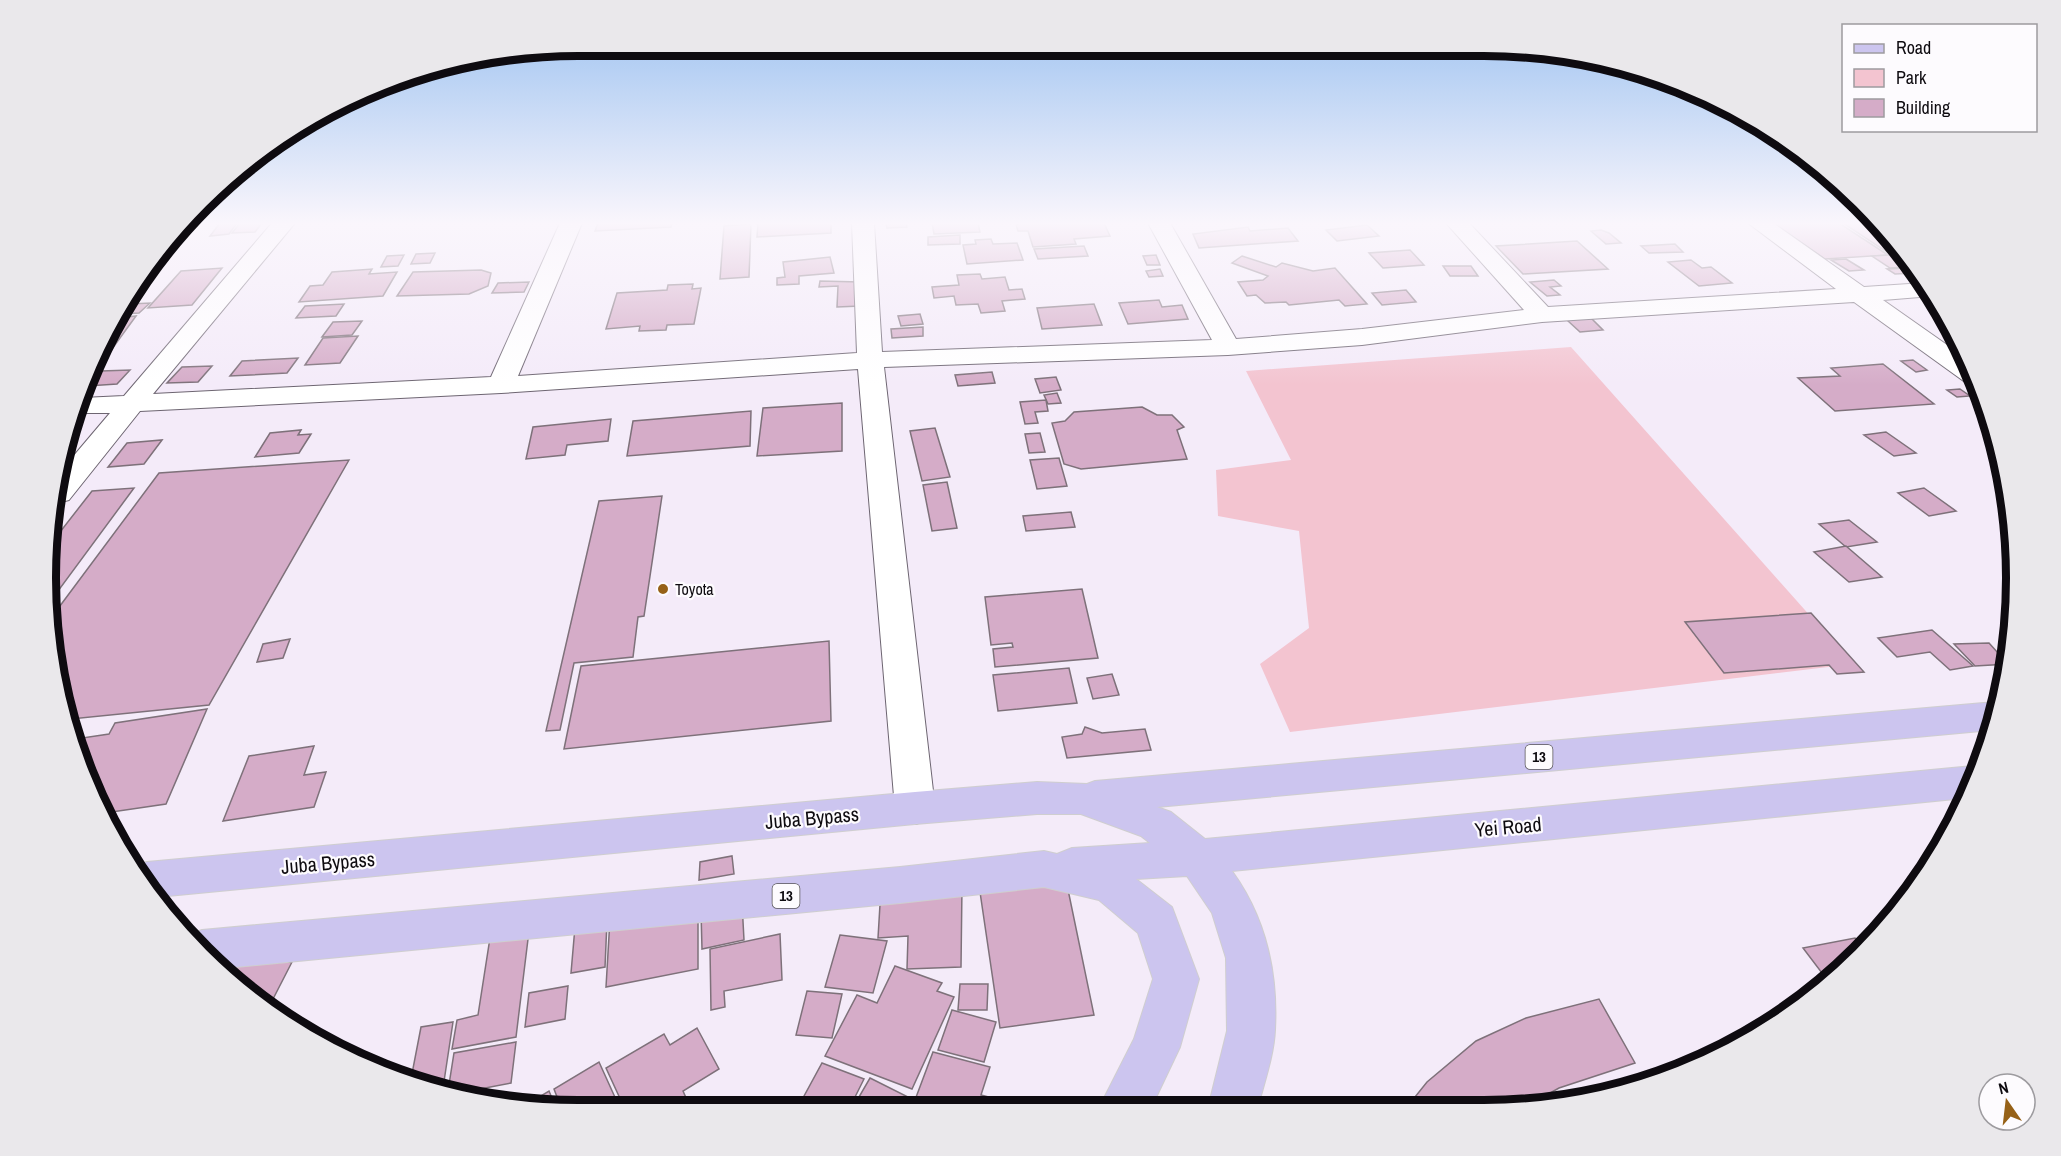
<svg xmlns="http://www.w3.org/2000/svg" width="2061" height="1156" font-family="'Archivo Narrow',sans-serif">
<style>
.green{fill:#f3c4d0}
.building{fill:#d5acc8;stroke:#7e717a;stroke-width:1.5}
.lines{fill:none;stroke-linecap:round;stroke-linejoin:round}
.street-casing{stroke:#6d6571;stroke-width:2}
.primary-casing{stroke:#cfcecf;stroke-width:2}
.street{fill:#fff;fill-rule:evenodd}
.primary{fill:#ccc5ef;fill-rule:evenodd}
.poi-dot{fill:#966117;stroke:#fdfbfe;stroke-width:2}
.labels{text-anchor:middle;stroke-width:4.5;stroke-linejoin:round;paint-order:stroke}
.shield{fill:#fdfbfe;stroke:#565357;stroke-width:1.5}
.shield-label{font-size:15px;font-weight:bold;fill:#0e0b10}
.poi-label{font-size:16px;fill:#0e0b10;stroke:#fdfbfe;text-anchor:start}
.near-street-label{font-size:20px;fill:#0e0b10;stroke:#fdfbfe}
.rim{fill:none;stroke:#0e0b10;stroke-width:8}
</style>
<rect width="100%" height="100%" fill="#f4ebf9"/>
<polygon class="green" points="1571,347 1853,664 1290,732 1260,664 1309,628 1299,531 1218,516 1216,470 1291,460 1246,371"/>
<g class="building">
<polygon points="220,223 237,223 229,234 210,236"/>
<polygon points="240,223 262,223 255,232 232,233"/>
<polygon points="598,223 672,223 671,227 595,231"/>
<polygon points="758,223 831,223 831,233 757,237"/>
<polygon points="886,223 906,223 907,227 887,228"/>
<polygon points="932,223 978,223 980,232 934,234"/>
<polygon points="1020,223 1104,223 1110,236 1074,239 1076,244 1033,247 1028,231 1018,231 1016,225"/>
<polygon points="1773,223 1839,223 1888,255 1825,259"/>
<polygon points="1843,223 1877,223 1906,254 1917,272"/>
<polygon points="751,224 749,277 720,279 724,226"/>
<polygon points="1367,225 1379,236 1337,241 1326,230"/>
<polygon points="1248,227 1250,231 1288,228 1298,241 1199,248 1193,234"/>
<polygon points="1601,230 1609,233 1621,243 1606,244 1591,231"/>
<polygon points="960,235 960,244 928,245 928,237"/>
<polygon points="991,239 993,244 1017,243 1023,260 967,264 963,245 976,244 975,240"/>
<polygon points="1577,241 1608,269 1523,274 1496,246"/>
<polygon points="1675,244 1683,252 1649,253 1641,246"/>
<polygon points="1084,246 1088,256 1038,259 1034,249"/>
<polygon points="1410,250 1424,265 1383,268 1369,253"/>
<polygon points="435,253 430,263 411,264 416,254"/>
<polygon points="404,255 398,266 381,267 387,256"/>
<polygon points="1156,255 1160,265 1147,265 1143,256"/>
<polygon points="1889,255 1908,267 1890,268 1872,256"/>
<polygon points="1242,256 1276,267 1282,263 1313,271 1335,268 1367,304 1345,306 1339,300 1289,305 1286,302 1265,303 1256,295 1247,296 1238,282 1263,280 1268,276 1232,263"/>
<polygon points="830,257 834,273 799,276 799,284 777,285 777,278 785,277 783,262"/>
<polygon points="1846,259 1864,270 1849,271 1831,260"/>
<polygon points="1691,260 1702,268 1711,267 1732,283 1699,286 1668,262"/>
<polygon points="1443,266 1471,266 1478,276 1450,276"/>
<polygon points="222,268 192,305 148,308 181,271"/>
<polygon points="1907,268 1916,273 1895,274 1887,269"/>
<polygon points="372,269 369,274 397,272 383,296 299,302 310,286 323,285 332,272"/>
<polygon points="1160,269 1163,276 1149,277 1146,271"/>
<polygon points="481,270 491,273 488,286 469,294 397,296 413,272"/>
<polygon points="980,274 982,279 1005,277 1009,290 1022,289 1025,299 1002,301 1005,311 981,313 978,304 956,305 954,296 934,298 932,287 959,285 957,275"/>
<polygon points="1554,280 1561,286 1550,287 1560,295 1547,296 1530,282"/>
<polygon points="820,281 860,282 860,306 837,307 838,286 819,287"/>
<polygon points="529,282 524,292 492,293 498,283"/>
<polygon points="693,284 692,289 701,288 694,324 667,325 666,330 639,331 640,326 606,329 617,293 667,290 668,285"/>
<polygon points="1406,290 1416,302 1382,305 1372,293"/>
<polygon points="1159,300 1162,307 1182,305 1188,319 1128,324 1119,303"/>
<polygon points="150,303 139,313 120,314 123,308 129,304"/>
<polygon points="344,304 336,316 296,318 305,306"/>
<polygon points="1094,304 1102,325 1042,329 1037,308"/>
<polygon points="920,314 923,324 901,326 898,316"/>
<polygon points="136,316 93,375 119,318"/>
<polygon points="1590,317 1603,330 1580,332 1567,320"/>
<polygon points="362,321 352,335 322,337 333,322"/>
<polygon points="923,327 923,336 892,338 891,329"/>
<polygon points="358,336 340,363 305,365 323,338"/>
<polygon points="298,358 287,373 230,376 242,361"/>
<polygon points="1913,360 1927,370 1916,372 1901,361"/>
<polygon points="1883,364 1934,404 1835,411 1798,378 1840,376 1831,368"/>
<polygon points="212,366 198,382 167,383 182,367"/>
<polygon points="130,370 117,384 88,386 101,371"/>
<polygon points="992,372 995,383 958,386 955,375"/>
<polygon points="1056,377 1061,390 1040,393 1035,379"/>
<polygon points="1960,389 1970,396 1957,397 1947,390"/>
<polygon points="1057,393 1061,403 1048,404 1044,395"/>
<polygon points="1046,400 1048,411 1035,412 1038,423 1025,424 1020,402"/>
<polygon points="842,403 842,451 757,456 763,408"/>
<polygon points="1142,407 1157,415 1172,415 1184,427 1177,430 1187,459 1081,469 1064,464 1052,423 1065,421 1074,412"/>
<polygon points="751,411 750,446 627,456 633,421"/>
<polygon points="611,419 608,441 567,445 565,455 526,459 533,427"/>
<polygon points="935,428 950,477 922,481 910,431"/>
<polygon points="301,430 298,435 311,434 299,453 255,457 270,433"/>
<polygon points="1886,432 1916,453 1894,456 1864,435"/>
<polygon points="1040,433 1045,452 1029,453 1025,434"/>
<polygon points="162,440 144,464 108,467 127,443"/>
<polygon points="1059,458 1067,486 1037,489 1030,460"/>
<polygon points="349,460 209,705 71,719 48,622 159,473"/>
<polygon points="947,482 957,528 932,531 923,485"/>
<polygon points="134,488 47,606 53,541 92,491"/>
<polygon points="1924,488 1956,511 1929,516 1898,493"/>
<polygon points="662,496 644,616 638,617 633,657 574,663 560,730 546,731 599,501"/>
<polygon points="1071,512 1075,527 1026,531 1023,516"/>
<polygon points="1849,520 1877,542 1846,547 1819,524"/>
<polygon points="1846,546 1882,577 1849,582 1814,552"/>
<polygon points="1082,589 1098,658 995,667 993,649 1013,647 1012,643 991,645 985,597"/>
<polygon points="1811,613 1864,672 1837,674 1829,665 1724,673 1685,622"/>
<polygon points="1932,630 1973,666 1950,670 1930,652 1897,657 1878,638"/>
<polygon points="290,639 283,658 257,662 263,644"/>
<polygon points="829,641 831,721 564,749 581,666"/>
<polygon points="1989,643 2008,664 1975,666 1954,644"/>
<polygon points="1069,668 1077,703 998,711 993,675"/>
<polygon points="1112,674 1119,695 1093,699 1087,678"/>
<polygon points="207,709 166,804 105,813 85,782 75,739 109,734 115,723"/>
<polygon points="1085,727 1102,733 1145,729 1151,750 1067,758 1062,737 1082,734"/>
<polygon points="314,746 304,775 326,772 314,807 223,821 249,756"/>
<polygon points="732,856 734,874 699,880 700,862"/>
<polygon points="1066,880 1094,1015 1000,1028 980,892"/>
<polygon points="962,886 961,967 907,969 908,936 878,938 881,888"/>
<polygon points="698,902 698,969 606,987 610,919"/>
<polygon points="742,903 744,940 702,949 701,911"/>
<polygon points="607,921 605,967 571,973 575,927"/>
<polygon points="529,931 516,1037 452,1049 457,1020 478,1015 490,938"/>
<polygon points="780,934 782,980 724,991 725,1007 711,1010 710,949"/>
<polygon points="840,935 887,941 873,993 825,987"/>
<polygon points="1855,938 1864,949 1828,981 1803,948"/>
<polygon points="292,962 273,999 262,999 219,964"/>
<polygon points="895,966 942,983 937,991 954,997 912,1089 825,1056 857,995 877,1003"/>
<polygon points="960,984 988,984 987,1010 958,1010"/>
<polygon points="568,986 565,1019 525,1027 529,993"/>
<polygon points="807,991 842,994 832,1038 796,1035"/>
<polygon points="1599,999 1635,1063 1559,1088 1525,1107 1407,1107 1427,1082 1476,1041 1526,1018"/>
<polygon points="952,1010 996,1022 984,1062 938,1050"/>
<polygon points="453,1022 443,1088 410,1084 421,1027"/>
<polygon points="697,1028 719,1069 683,1091 691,1109 615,1110 623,1105 606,1068 664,1034 670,1045"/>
<polygon points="516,1042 511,1083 459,1093 448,1091 454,1053"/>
<polygon points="933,1052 990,1067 981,1095 1004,1101 1001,1108 946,1109 915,1100"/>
<polygon points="599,1062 618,1104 609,1110 562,1110 554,1089"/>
<polygon points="822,1063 864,1079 849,1109 835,1109 827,1106 825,1109 797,1109"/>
<polygon points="870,1078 912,1099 906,1109 852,1109"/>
<polygon points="549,1091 557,1110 524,1106"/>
</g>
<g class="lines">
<defs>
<polygon id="street" points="272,223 295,223 153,394 491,377 560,223 582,223 518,376 857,353 852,223 874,223 882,352 1212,340 1148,223 1170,223 1236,339 1362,329 1524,310 1446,223 1469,223 1548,307 1836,289 1748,223 1773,223 1864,287 1924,283 1932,296 1883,300 1967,359 1976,383 1965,382 1854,302 1542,322 1362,345 1228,355 884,367 935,808 929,820 915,824 901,820 895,808 858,369 501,393 140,411 69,500 57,503 60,472 110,413 75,413 82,398 124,396"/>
<path id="primary" d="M1995,702L1998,703L1992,730L1157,807L1171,812L1205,839L1973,766L1979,768L1965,798L1232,871C1266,918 1278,973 1275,1030C1274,1055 1264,1083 1258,1107L1208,1108L1227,1031L1226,958L1212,913L1187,876L1136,879L1172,907L1199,979L1180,1047L1151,1108H1099L1134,1039L1153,979L1138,933L1099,900L1044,887L900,903L225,968L186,936L202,930L900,867L1044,851L1057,854L1072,848L1150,843L1141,836L1081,814H1037L915,824L157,897L137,865L147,862L915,792L1037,782L1087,784L1095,781Z"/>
</defs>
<use href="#street" class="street-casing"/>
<use href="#primary" class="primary-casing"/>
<use href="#street" class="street"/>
<use href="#primary" class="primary"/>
</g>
<linearGradient id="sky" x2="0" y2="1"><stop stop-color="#99c0f0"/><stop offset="0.58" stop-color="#faf6fc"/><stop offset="1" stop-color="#faf6fc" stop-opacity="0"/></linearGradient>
<rect width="2061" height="385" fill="url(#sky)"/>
<circle class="poi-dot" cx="663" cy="589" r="6"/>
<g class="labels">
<g class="shield">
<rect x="1525.5" y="745" width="27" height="24" rx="4.5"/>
<rect x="772.5" y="884" width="27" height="24" rx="4.5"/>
</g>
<g class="shield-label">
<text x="1539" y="762">13</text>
<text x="786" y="901">13</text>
</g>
<g class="poi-label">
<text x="675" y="595">Toyota</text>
</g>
<g class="near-street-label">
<text transform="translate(812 818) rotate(-5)" y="7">Juba Bypass</text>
<text transform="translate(1508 827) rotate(-5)" y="7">Yei Road</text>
<text transform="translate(328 863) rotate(-5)" y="7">Juba Bypass</text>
</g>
</g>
<path d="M0 0H2061V1156H0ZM578 56H1484A522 522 0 0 1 2006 578V578A522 522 0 0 1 1484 1100H578A522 522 0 0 1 56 578V578A522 522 0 0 1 578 56Z" fill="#eae8eb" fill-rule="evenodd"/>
<path class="rim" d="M578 56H1484A522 522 0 0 1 2006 578V578A522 522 0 0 1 1484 1100H578A522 522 0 0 1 56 578V578A522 522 0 0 1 578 56Z"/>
<rect x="1842" y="24" width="195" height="108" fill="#fdfbfe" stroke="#9d9b9f" stroke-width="1.5"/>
<rect x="1854" y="44" width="30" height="9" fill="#ccc5ef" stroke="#9d9b9f" stroke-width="1.5"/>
<text x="1896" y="54" font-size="18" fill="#0e0b10">Road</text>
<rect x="1854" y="69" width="30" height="18" fill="#f3c4d0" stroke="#9d9b9f" stroke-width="1.5"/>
<text x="1896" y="84" font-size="18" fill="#0e0b10">Park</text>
<rect x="1854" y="99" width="30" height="18" fill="#d5acc8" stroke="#9d9b9f" stroke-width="1.5"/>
<text x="1896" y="114" font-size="18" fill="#0e0b10">Building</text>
<g transform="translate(2007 1102) rotate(346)"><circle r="28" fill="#fdfbfe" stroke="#9d9b9f" stroke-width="1.5"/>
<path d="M0-4.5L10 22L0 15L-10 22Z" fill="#966117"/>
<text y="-9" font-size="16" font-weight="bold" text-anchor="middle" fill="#0e0b10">N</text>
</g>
</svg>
